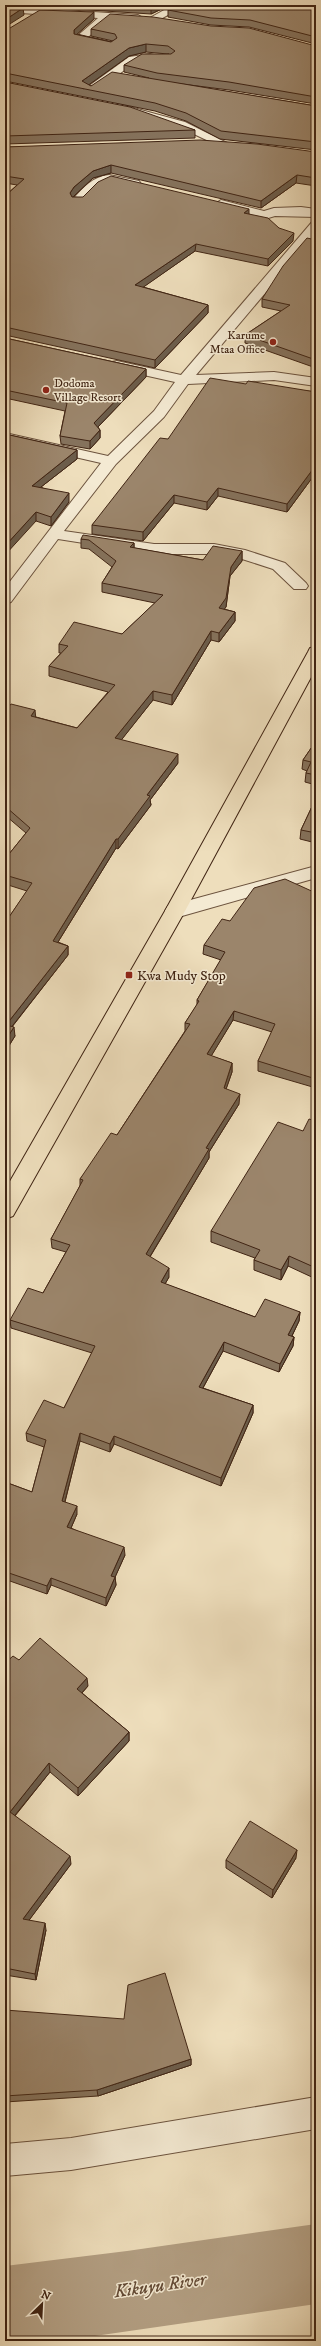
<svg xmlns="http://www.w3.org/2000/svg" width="321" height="2346" font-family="'IM FELL DW Pica',serif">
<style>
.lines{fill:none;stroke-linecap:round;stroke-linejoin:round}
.river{fill:#b39f83;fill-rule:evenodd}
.street-casing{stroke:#6c533e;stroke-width:2}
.highway-casing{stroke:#412514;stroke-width:2}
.street{fill:#f4ead3;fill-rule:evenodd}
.highway{fill:#eedebc;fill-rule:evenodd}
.wall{fill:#85725c;stroke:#412514;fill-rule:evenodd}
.shaded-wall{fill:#6c5d4b;stroke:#412514}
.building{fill:#9b856b;stroke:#412514}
.poi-dot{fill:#8f2418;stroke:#f4ead3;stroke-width:1.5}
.labels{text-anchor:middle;stroke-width:3;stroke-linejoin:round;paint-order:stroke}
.far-poi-label{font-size:12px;fill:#412514;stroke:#f4ead3;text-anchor:end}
.poi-label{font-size:14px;fill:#412514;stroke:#f4ead3;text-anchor:start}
.near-water-label{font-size:18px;font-style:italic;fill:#634a35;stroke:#f4ead3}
</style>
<rect width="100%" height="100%" fill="#eedebc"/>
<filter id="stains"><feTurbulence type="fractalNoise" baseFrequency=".005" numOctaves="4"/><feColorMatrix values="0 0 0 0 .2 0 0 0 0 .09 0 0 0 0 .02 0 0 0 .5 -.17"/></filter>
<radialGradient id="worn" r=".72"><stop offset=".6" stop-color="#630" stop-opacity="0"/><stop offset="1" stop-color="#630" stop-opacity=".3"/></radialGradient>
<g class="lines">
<polygon class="river" points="316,2224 316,2304 60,2341 5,2341 5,2266 127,2251"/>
<defs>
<g id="street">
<polygon points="173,5 186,5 157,21 153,22 148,19"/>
<polygon points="5,6 138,15 143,18 138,21 109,19 88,37 111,42 112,44 107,47 76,40 75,38 98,18 5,12"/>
<polygon points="150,54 154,55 154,59 136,62 95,91 91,92 85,89 129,57"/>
<polygon points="119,104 185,122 227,143 221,147 217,145 177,126 115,109 113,107 115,105"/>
<path d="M109,175L139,181L141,184L135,188L105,183L96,189L82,204H74L72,201L74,198C84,187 92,177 109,175Z"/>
<polygon points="221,200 264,211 274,208 301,207 316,209 316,217 275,216 265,219 217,207 215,204"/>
<polygon points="316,221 316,233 196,375 274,372 316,378 316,386 274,380 188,384 164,417 116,464 64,531 154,544 214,544 245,550 285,563 306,583 308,586 306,589 294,589 273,569 242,559 214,554 154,554 58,539 11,602 5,604 5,588 101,463 5,441 5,433 108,456 154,411 175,382 112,368 110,365 112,362 117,361 181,375 312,222"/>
<polygon points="316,866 316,878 175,918 168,916 165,911 168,906"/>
<polygon points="316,2097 316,2129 71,2170 5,2176 5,2144 71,2138"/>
</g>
<polygon id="highway" points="316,647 316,668 185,911 13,1216 5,1219 5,1190 165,911 308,652 310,648"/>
</defs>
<use href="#street" class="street-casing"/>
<use href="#highway" class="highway-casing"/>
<use href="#street" class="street"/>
<use href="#highway" class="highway"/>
</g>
<g class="wall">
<polygon points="12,5 170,5 151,14"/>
<polygon points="316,5 316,44 249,27 211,25 168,17 168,10"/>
<path d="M94,19L77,34L111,42L113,41L91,36V29L316,46V104L229,90L174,83L316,106V150L220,139L186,121L155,111L5,81V31ZM146,52L168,54H169L124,65V72L149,78L91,86L88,85L129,56Z"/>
<polygon points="5,82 195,130 195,138 5,144"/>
<polygon points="5,147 316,152 316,186 296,183 261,208 111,173 93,178 75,195 73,197 249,214 293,241 268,266 195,251 143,287 208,305 208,313 155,368 5,335 5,196 17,185 5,183"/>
<polygon points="316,240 316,368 245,343 245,335 281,311 262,307 262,299"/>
<polygon points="5,338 146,369 146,377 98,427 100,430 100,438 90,449 61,444 60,436 65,411 5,398"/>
<polygon points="246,384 316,392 316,479 312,478 287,512 218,496 207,510 174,503 143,541 92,534 92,525 168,439"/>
<polygon points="5,434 77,450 77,459 41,487 69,502 51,526 36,521"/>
<polygon points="81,539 134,543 134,548 203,560 242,551 242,561 230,576 226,607 224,609 235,612 235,621 219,642 211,640 172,705 153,700 121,740 178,763 150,800 151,805 118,849 116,848 58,942 68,946 68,955 12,1027 15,1036 5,1052 5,923 27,891 5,884 5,859 26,833 6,816 5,818 5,711 36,717 77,728 108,692 49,676 49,666 61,653 59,653 59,644 122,634 155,603 102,592 102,583 112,567 89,549 81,548"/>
<polygon points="316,741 316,785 305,782 306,773 307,771 302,769 303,760"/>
<polygon points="316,798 316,843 300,839 301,830"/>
<polygon points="316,893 316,1088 258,1071 258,1061 272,1032 233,1020 211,1056 232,1063 232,1072 226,1089 239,1104 209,1152 209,1158 150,1257 169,1277 165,1284 255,1317 300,1312 299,1321 292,1336 294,1337 293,1346 279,1372 223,1351 203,1388 253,1405 253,1413 221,1486 114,1444 110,1452 80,1441 65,1502 77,1514 71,1528 125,1555 115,1577 116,1585 106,1606 51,1585 47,1594 7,1580 5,1584 5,1482 32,1492 44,1447 27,1441 26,1433 64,1408 92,1353 11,1328 10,1320 43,1293 66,1252 52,1248 51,1239 80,1186 80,1179 117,1135 185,1031 185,1023 197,1005 197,1000 221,960 203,954 204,945 230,921"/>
<polygon points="316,1121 316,1279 288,1266 281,1280 254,1270 254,1260 255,1258 211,1242 211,1231 303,1131"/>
<polygon points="19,1660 88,1686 82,1693 129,1732 129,1741 78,1796 50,1772 15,1816 71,1864 29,1920 46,1930 36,1980 5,1975 5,1663"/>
<polygon points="296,1858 272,1898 226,1868 226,1860"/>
<polygon points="5,2010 191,2059 191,2065 98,2096 5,2102"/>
</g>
<g class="shaded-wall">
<polygon points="156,5 170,5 151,14 151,8"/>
<polygon points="23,8 24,15 5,27 5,20"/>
<polygon points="94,12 94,19 74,37 74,30"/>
<polygon points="146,44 146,52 129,56 83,89 82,81 129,48"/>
<polygon points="111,165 111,173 93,178 75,195 70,201 70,193 74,187 93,171"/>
<polygon points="297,175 296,183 261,208 261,201"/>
<polygon points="249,209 249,217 244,213"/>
<polygon points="294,233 293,241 268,266 268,259"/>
<polygon points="196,244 195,251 135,293 135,285"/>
<polygon points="208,305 208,313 155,368 155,360"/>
<polygon points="146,369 146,377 94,431 94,423"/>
<polygon points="100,430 100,438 90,449 90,441"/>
<polygon points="77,450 77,459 32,494 32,486"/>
<polygon points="313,469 312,478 287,512 287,504"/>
<polygon points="218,488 218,496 207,510 207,502"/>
<polygon points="69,493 69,502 51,526 51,517"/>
<polygon points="174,495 174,503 143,541 143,532"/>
<polygon points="36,512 36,521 5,555 5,546"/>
<polygon points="134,543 134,552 130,547"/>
<polygon points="242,551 242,561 230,576 226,607 219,617 219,608 231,567"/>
<polygon points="235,612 235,621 219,642 219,633"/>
<polygon points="211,631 211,640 172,705 172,695"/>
<polygon points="153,691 153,700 115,748 115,738"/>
<polygon points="35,710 36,720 31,716"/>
<polygon points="178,754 178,763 150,800 151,805 118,849 118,839 147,795"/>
<polygon points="6,807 6,816 5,818 5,808"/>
<polygon points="116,839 116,848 53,950 53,941"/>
<polygon points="68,946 68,955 6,1034 6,1025"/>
<polygon points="234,1011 233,1020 207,1063 207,1054"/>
<polygon points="14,1027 15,1036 5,1052 5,1041"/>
<polygon points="232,1063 232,1072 223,1098 224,1088"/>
<polygon points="240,1094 239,1104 209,1152 209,1158 146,1263 146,1254 206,1148"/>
<polygon points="289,1256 288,1266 281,1280 281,1270"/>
<polygon points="169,1268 169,1277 161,1291 161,1282"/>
<polygon points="300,1312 299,1321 288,1344 288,1335"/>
<polygon points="294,1337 293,1346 279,1372 280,1364"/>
<polygon points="224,1342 223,1351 199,1395 199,1387"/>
<polygon points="253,1405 253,1413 221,1486 221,1478"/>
<polygon points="80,1433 80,1441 63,1509 62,1501"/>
<polygon points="114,1436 114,1444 110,1452 110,1444"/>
<polygon points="77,1506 77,1514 68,1535 67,1527"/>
<polygon points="124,1547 125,1555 112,1584 111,1576"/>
<polygon points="6,1572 7,1580 5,1584 5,1574"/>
<polygon points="115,1577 116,1585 106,1606 106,1598"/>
<polygon points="51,1578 51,1585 47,1594 47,1586"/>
<polygon points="87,1678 88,1686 78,1697 77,1689"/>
<polygon points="129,1732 129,1741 78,1796 78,1788"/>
<polygon points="49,1763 50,1772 11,1820 10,1812"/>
<polygon points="297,1850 296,1858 272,1898 273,1890"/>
<polygon points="70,1856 71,1864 24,1927 23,1919"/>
<polygon points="45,1923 46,1930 36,1980 35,1974"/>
<polygon points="191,2059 191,2065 98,2096 97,2090"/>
</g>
<g class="building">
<polygon points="114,5 156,5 151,8"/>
<polygon points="177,5 316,5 316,37 250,20 211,18 168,10"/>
<polygon points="5,6 23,8 5,20"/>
<polygon points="40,10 94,12 74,30 74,34 111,42 117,38 115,34 91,29 110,14 153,17 211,26 249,28 316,46 316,97 229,82 157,73 124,65 142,54 171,54 175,51 168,46 146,44 129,48 82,81 91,86 112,72 316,106 316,142 221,131 186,113 155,103 5,73 5,31"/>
<polygon points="5,82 130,107 195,130 5,136"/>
<polygon points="200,140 257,144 316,152 316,178 297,175 261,201 111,165 93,171 74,187 70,193 72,197 83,197 98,182 111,176 249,209 244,213 268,218 279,228 294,233 268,259 196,244 135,285 208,305 155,360 5,327 5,196 24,179 5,176 5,147"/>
<polygon points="307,238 316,240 316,360 245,335 290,305 262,299 283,266"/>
<polygon points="5,338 146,369 94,423 100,430 90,441 60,436 67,403 5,390"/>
<polygon points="210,378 246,384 248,381 316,392 316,470 313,469 287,504 218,488 207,502 174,495 143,532 92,525 160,438 168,439"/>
<polygon points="5,434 77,450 32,486 69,493 51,517 36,512 5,546"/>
<polygon points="83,535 134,543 130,547 203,560 213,546 242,551 231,567 226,598 219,608 235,612 219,633 211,631 172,695 153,691 115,738 178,754 147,795 150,796 118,839 116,839 53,941 68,946 6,1025 14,1027 5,1041 5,923 32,883 5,875 5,859 30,828 6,807 5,808 5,711 11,704 35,710 31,716 77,728 115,685 49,666 68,646 59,644 74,622 122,634 163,595 102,583 116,561 89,540 81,539"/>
<polygon points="316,741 316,775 306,773 311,762 303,760"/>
<polygon points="316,798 316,833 301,830"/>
<polygon points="285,879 316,893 316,1079 258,1061 275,1024 234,1011 207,1054 232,1063 224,1088 240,1094 206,1148 209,1149 146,1254 169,1268 161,1282 255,1317 265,1299 300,1312 288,1335 294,1337 280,1364 224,1342 199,1387 253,1405 221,1478 114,1436 110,1444 80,1433 62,1501 77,1506 67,1527 124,1547 111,1576 115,1577 106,1598 51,1578 47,1586 6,1572 5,1574 5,1482 32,1492 46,1440 26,1433 44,1400 64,1408 95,1346 10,1320 28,1288 43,1293 70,1245 51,1239 83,1180 80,1179 111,1133 117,1135 190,1024 185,1023 199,1001 197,1000 225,952 204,945 222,919 230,921 254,888"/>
<polygon points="309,1119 316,1121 316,1268 289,1256 281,1270 254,1260 260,1250 211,1231 278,1122 303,1131"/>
<polygon points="40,1638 87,1678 77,1689 129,1732 78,1788 49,1763 10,1812 70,1856 23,1919 45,1923 35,1974 5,1968 5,1663 13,1656 19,1660"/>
<polygon points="250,1821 297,1850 273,1890 226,1860"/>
<polygon points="165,1973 191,2059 97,2090 5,2096 5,2010 124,2019 128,1985"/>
</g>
<g class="poi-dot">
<circle cx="273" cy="342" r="4"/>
<circle cx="46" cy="390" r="4"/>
<rect x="125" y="971" width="8" height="8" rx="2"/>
</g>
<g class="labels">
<g class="far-poi-label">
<text x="265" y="339">Karume<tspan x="265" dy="14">Mtaa Office</tspan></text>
<text x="54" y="387" text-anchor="start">Dodoma<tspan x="54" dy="14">Village Resort</tspan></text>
</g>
<g class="poi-label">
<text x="137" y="980">Kwa Mudy Stop</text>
</g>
<g class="near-water-label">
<text transform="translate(160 2285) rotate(-8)" y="6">Kikuyu River</text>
</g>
</g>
<rect width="321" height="2346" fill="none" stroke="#eedebc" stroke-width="20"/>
<rect x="6" y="6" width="309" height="2334" fill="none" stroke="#412514" stroke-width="2"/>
<rect x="10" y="10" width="301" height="2326" fill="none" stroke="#412514"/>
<g transform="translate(42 2304) rotate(24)" stroke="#f4ead3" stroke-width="3" paint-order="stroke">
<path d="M0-3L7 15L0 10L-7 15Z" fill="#412514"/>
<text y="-6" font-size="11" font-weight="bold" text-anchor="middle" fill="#412514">N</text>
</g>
<rect width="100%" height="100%" filter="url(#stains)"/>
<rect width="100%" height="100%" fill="url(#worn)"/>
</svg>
